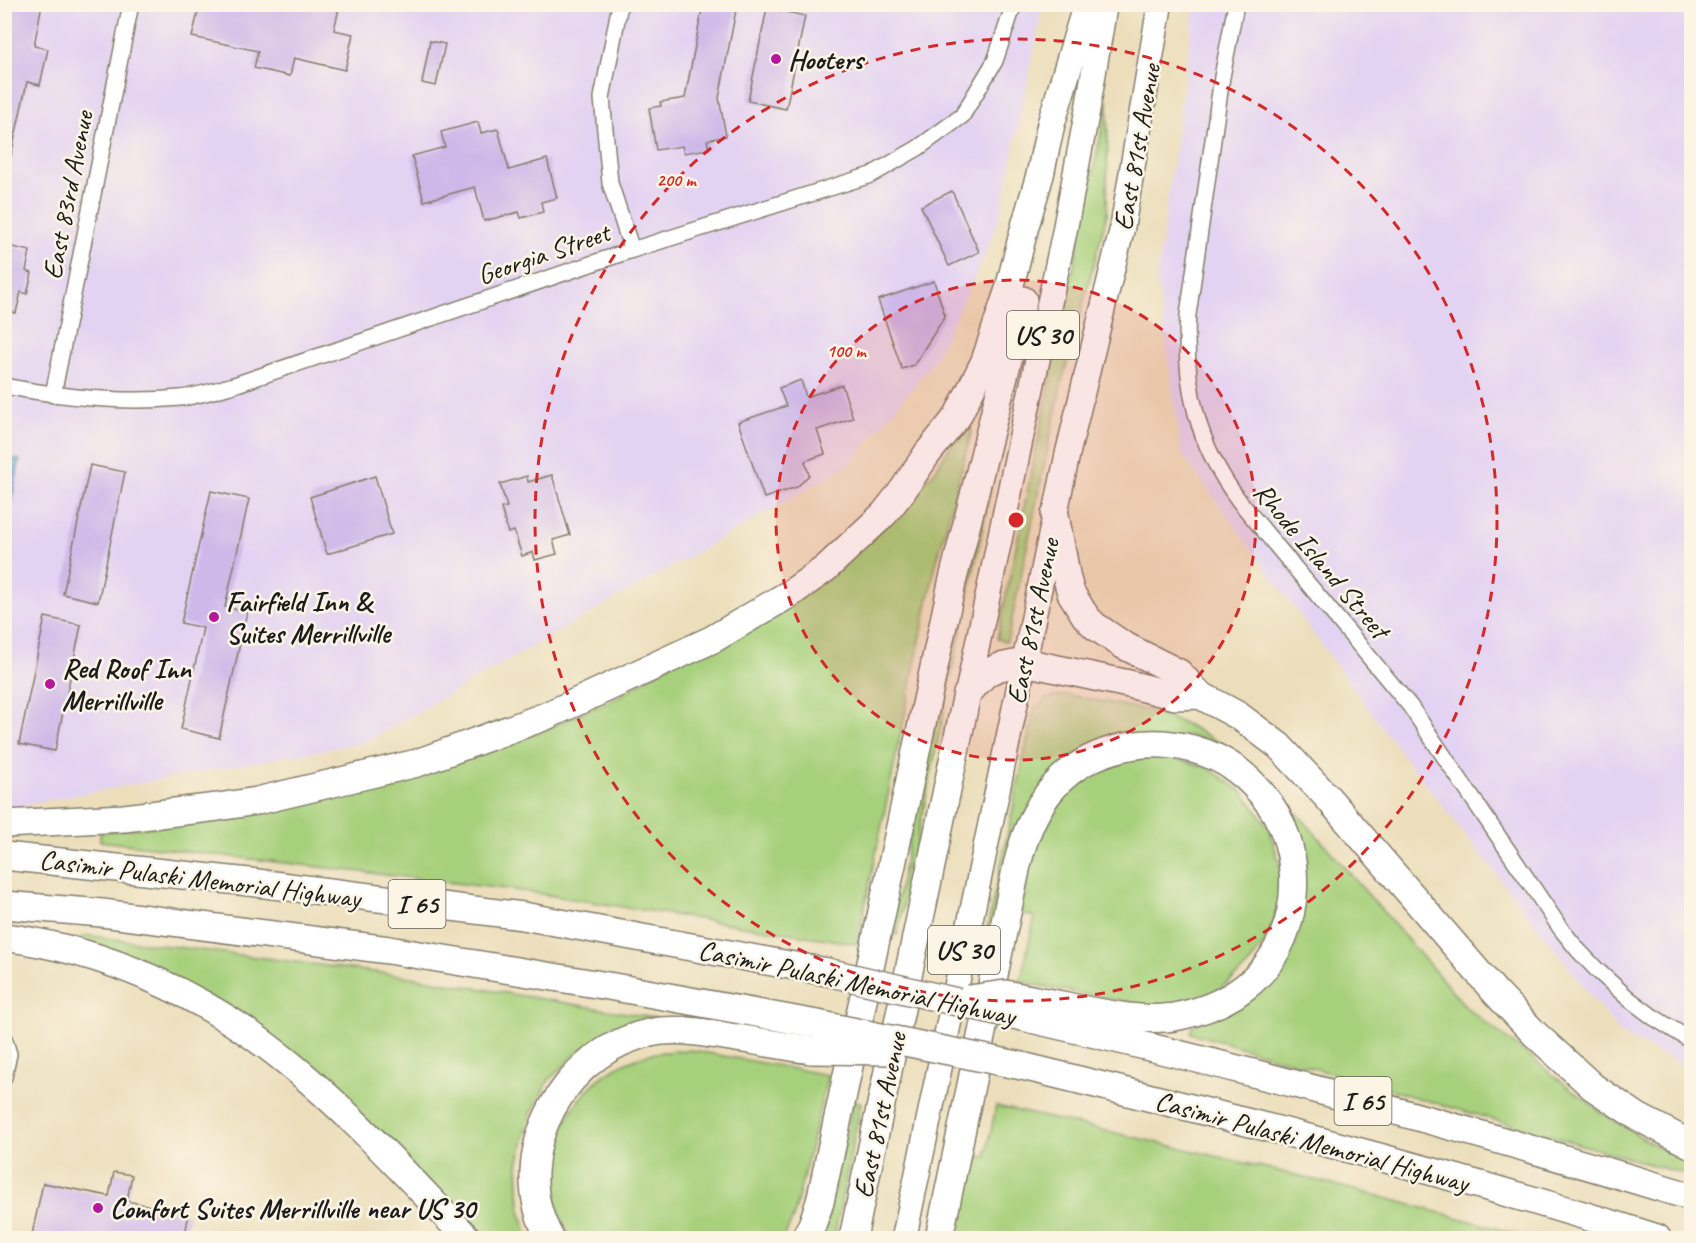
<svg xmlns="http://www.w3.org/2000/svg" width="1696" height="1243" font-family="Caveat,sans-serif">
<style>
.built{fill:#e3d3f2}
.green{fill:#a7d07c;stroke:#62764c;stroke-width:1.5}
.water{fill:#57a5d0;stroke:#3a6076;stroke-width:1.5}
.building{fill:#ceb8e9}
.lines{fill:none;stroke-linecap:round;stroke-linejoin:round}
.street-casing{stroke:#847d6c;stroke-width:18}
.primary-casing{stroke:#847d6c;stroke-width:27}
.highway-casing{stroke:#847d6c;stroke-width:30}
.street{stroke:#fff;stroke-width:15}
.primary{stroke:#fff;stroke-width:24}
.highway{stroke:#fff;stroke-width:27}
.highway-bridge-casing{stroke:#847d6c;stroke-width:30;stroke-linecap:butt}
.highway-bridge{stroke:#fff;stroke-width:27}
.ring{fill:none;stroke:#d62828;stroke-width:3;stroke-dasharray:10 8}
.poi-dot{fill:#b5179e;stroke:#fcf5e5;stroke-width:2}
.labels{text-anchor:middle;stroke-width:5;stroke-linejoin:round;paint-order:stroke}
.shield{fill:#fcf5e5;stroke:#5f5d58;stroke-width:1.5}
.shield-label{font-size:27px;font-weight:bold;fill:#1c1c1c}
.poi-label{font-size:28px;font-weight:bold;fill:#1c1c1c;stroke:#fcf5e5;text-anchor:start}
.street-label{font-size:28px;fill:#1c1c1c;stroke:#fcf5e5}
.centre{fill:#d62828;stroke:#fcf5e5;stroke-width:3}
.ring-label{font-size:18px;text-anchor:middle;font-weight:bold;fill:#d62828;stroke:#fcf5e5;stroke-width:5;stroke-linejoin:round;paint-order:stroke}
</style>
<rect width="100%" height="100%" fill="#fcf5e5"/>
<filter id="ink" filterUnits="userSpaceOnUse"><feTurbulence type="fractalNoise" baseFrequency=".0167" numOctaves="2"/><feDisplacementMap in="SourceGraphic" scale="12" xChannelSelector="R" yChannelSelector="G"/><feConvolveMatrix kernelMatrix="1 2 1 2 8 2 1 2 1" color-interpolation-filters="sRGB"/></filter>
<filter id="wash" filterUnits="userSpaceOnUse"><feTurbulence type="fractalNoise" baseFrequency=".008" numOctaves="4" result="noise"/><feDisplacementMap in="SourceGraphic" scale="24" xChannelSelector="R" yChannelSelector="G"/><feGaussianBlur stdDeviation="1.35" result="paint"/><feColorMatrix in="noise" values="0 0 0 0 0 0 0 0 0 0 0 0 0 0 0 0 0 1.4 0 .05"/><feComposite in="paint" operator="in"/></filter>
<g filter="url(#wash)">
<rect width="100%" height="100%" fill="#ecdebb"/>
<g class="built">
<polygon points="5,5 1043,5 1001,212 982,262 933,362 850,464 366,742 5,808"/>
<polygon points="1195,5 1691,5 1691,1069 1621,1034 1389,737 1182,454 1157,278"/>
</g>
<g class="green">
<polygon points="1108,100 1107,214 1061,386 1007,642 997,639"/>
<polygon points="963,425 972,430 935,568 857,944 522,891 100,841 100,832 199,822 295,806 409,779 511,744 618,697 878,533 935,471"/>
<polygon points="991,471 994,473 897,935 890,934 967,561"/>
<polygon points="1069,695 1146,710 1186,724 1226,746 1188,735 1043,784 989,956 982,954 1034,709 1047,698"/>
<polygon points="1167,756 1208,768 1243,792 1268,826 1281,868 1279,906 1267,939 1247,967 1216,992 1185,1004 1146,1006 1020,982 1035,917 1020,913 1034,845 1053,810 1083,779 1121,761"/>
<polygon points="1297,813 1467,1008 1602,1113 1651,1143 1691,1162 1691,1176 1191,1033 1192,1026 1259,988 1303,869 1301,838 1291,817"/>
<polygon points="83,935 405,976 656,1018 612,1030 575,1055 548,1081 530,1116 518,1164 520,1211 528,1238 476,1238 333,1091 81,944"/>
<path d="M691,1050L828,1075L794,1215L784,1238H570C565,1226 558,1213 556,1200C543,1133 584,1070 650,1054C663,1051 678,1051 691,1050Z"/>
<polygon points="854,1100 861,1103 834,1238 823,1238"/>
<path d="M996,1106C1175,1146 1354,1186 1529,1238H950L968,1155L986,1157Z"/>
</g>
<polygon class="water" points="5,456 20,460 5,527 4,456"/>
<g id="blocks">
<g class="building">
<polygon points="4,4 42,4 34,46 48,49 40,85 27,82 10,160 4,160"/>
<polygon points="200,4 214,4 232,8 232,4 340,4 334,30 353,34 345,70 294,58 290,76 254,68 258,51 192,37"/>
<polygon points="703,4 736,10 719,98 726,136 707,140 709,149 684,153 682,146 656,150 649,108 661,106 660,102 685,98"/>
<polygon points="767,8 805,16 786,109 748,101"/>
<polygon points="430,41 445,44 436,86 422,83"/>
<polygon points="478,122 481,133 498,129 509,170 547,159 557,198 541,202 543,212 521,218 519,212 484,221 475,187 424,201 412,156 445,147 441,132"/>
<polygon points="952,191 979,252 949,266 921,206"/>
<polygon points="4,245 30,251 26,271 32,273 27,294 21,292 16,313 4,310"/>
<polygon points="934,281 945,316 914,365 902,369 878,300"/>
<polygon points="801,380 806,397 842,385 853,418 817,430 825,454 805,461 809,475 797,487 764,498 738,422 786,406 779,388"/>
<polygon points="90,465 125,472 98,602 63,594"/>
<polygon points="552,475 570,535 553,540 557,554 535,560 533,552 522,556 514,531 508,533 501,508 507,507 500,484 527,476 528,482"/>
<polygon points="375,476 392,534 327,554 310,497"/>
<polygon points="211,491 249,499 225,607 247,612 219,738 181,729 203,628 181,623"/>
<polygon points="45,617 81,625 55,751 19,744"/>
<polygon points="114,1172 132,1175 127,1201 189,1214 184,1239 31,1239 43,1183 109,1196"/>
</g>
</g>
</g>
<g filter="url(#ink)">
<use href="#blocks" fill-opacity="0" stroke="#847d6c" stroke-width="1.5"/>
<g class="lines">
<defs>
<g id="street">
<polyline points="620,4 602,98 610,183 632,250"/>
<path d="M1236,4L1222,77L1188,315C1183,385 1197,445 1240,502L1410,706L1561,929L1578,950L1597,970L1629,999L1653,1017L1692,1041"/>
<path d="M4,386C62,397 121,404 180,398C198,396 216,390 234,385L632,250L871,175L918,148L962,116L995,61L1014,4"/>
<polyline points="53,395 131,4"/>
<polyline points="4,1038 9,1054 4,1077"/>
</g>
<g id="primary">
<polyline points="967,694 1064,234 1088,107 1105,4"/>
<polyline points="904,1238 1068,452 1122,229 1160,4"/>
</g>
<g id="highway">
<polyline points="1055,515 1067,579 1071,593 1086,617 1095,626 1123,645 1179,673 1200,695 1239,716 1279,746 1328,798 1495,992 1535,1034 1593,1087 1638,1117 1692,1145"/>
<polyline points="4,824 124,818 218,807 257,801 417,763 546,716 713,639 791,593 825,569 884,514 903,490 927,454 957,417 985,361 1009,289 1025,226 1040,175 1051,124 1087,4"/>
<polyline points="4,856 249,882 523,916 827,972"/>
<polyline points="4,905 102,913 389,950 614,987 817,1024"/>
<path d="M4,937C105,950 202,994 281,1057C347,1109 409,1178 467,1238"/>
<path d="M1031,1019C1254,1070 1473,1130 1692,1197"/>
<path d="M1022,1066C1235,1118 1448,1172 1657,1238"/>
<path d="M550,1238C502,1154 568,1042 661,1031C684,1029 707,1033 730,1037C757,1041 784,1046 811,1050"/>
<polyline points="805,1238 812,1225 820,1202 952,583 1023,300"/>
<polyline points="853,1238 967,694 983,676 990,671 1000,667 1024,662 1129,684 1175,696 1200,695"/>
<path d="M939,1238L1017,865C1030,811 1055,767 1113,750C1139,742 1166,742 1193,749C1226,758 1249,776 1269,803C1308,858 1301,944 1245,987C1226,1002 1203,1011 1179,1016C1139,1025 1077,1007 1036,1000"/>
</g>
</defs>
<use href="#street" class="street-casing"/>
<use href="#primary" class="primary-casing"/>
<use href="#highway" class="highway-casing"/>
<use href="#street" class="street"/>
<use href="#primary" class="primary"/>
<use href="#highway" class="highway"/>
<defs>
<g id="highway-bridge">
<polyline points="827,972 1031,1019"/>
<polyline points="969,999 1005,994 1036,1000"/>
<polyline points="817,1024 1022,1066"/>
<polyline points="811,1050 891,1051"/>
</g>
</defs>
<use href="#highway-bridge" class="highway-bridge-casing"/>
<use href="#highway-bridge" class="highway-bridge"/>
</g>
</g>
<circle cx="1016" cy="520" r="240" fill="#d62828" fill-opacity=".12"/>
<g class="ring">
<circle cx="1016" cy="520" r="240"/>
<circle cx="1016" cy="520" r="481"/>
</g>
<g class="poi-dot">
<circle cx="776" cy="59" r="6"/>
<circle cx="214" cy="617" r="6"/>
<circle cx="50" cy="684" r="6"/>
<circle cx="98" cy="1208" r="6"/>
</g>
<g class="labels">
<g class="shield">
<rect x="1007" y="311" width="72" height="48" rx="4.5"/>
<rect x="388.5" y="880" width="57" height="48" rx="4.5"/>
<rect x="928" y="926" width="72" height="48" rx="4.5"/>
<rect x="1334.5" y="1077" width="57" height="48" rx="4.5"/>
</g>
<g class="shield-label">
<text x="1043" y="344">US 30</text>
<text x="417" y="913">I 65</text>
<text x="964" y="959">US 30</text>
<text x="1363" y="1110">I 65</text>
</g>
<g class="poi-label">
<text x="788" y="69">Hooters</text>
<text x="226" y="611">Fairfield Inn &amp;<tspan x="226" dy="32">Suites Merrillville</tspan></text>
<text x="62" y="678">Red Roof Inn<tspan x="62" dy="32">Merrillville</tspan></text>
<text x="110" y="1218">Comfort Suites Merrillville near US 30</text>
</g>
<g class="street-label">
<text transform="translate(1136 147) rotate(-80)" y="10">East 81st Avenue</text>
<text transform="translate(67 195) rotate(-79)" y="10">East 83rd Avenue</text>
<text transform="translate(543 253) rotate(-19)" y="10">Georgia Street</text>
<text transform="translate(1322 560) rotate(50)" y="10">Rhode Island Street</text>
<text transform="translate(1032 621) rotate(-78)" y="10">East 81st Avenue</text>
<text transform="translate(200 878) rotate(7)" y="10">Casimir Pulaski Memorial Highway</text>
<text transform="translate(857 982) rotate(12)" y="10">Casimir Pulaski Memorial Highway</text>
<text transform="translate(879 1115) rotate(-78)" y="10">East 81st Avenue</text>
<text transform="translate(1312 1141) rotate(15)" y="10">Casimir Pulaski Memorial Highway</text>
</g>
</g>
<circle cx="1016" cy="520" r="9" class="centre"/>
<g class="ring-label">
<text x="676" y="186">200 m</text>
<text x="846" y="357">100 m</text>
</g>
<rect width="1696" height="1243" fill="none" stroke="#fcf5e5" stroke-width="24"/>
</svg>
